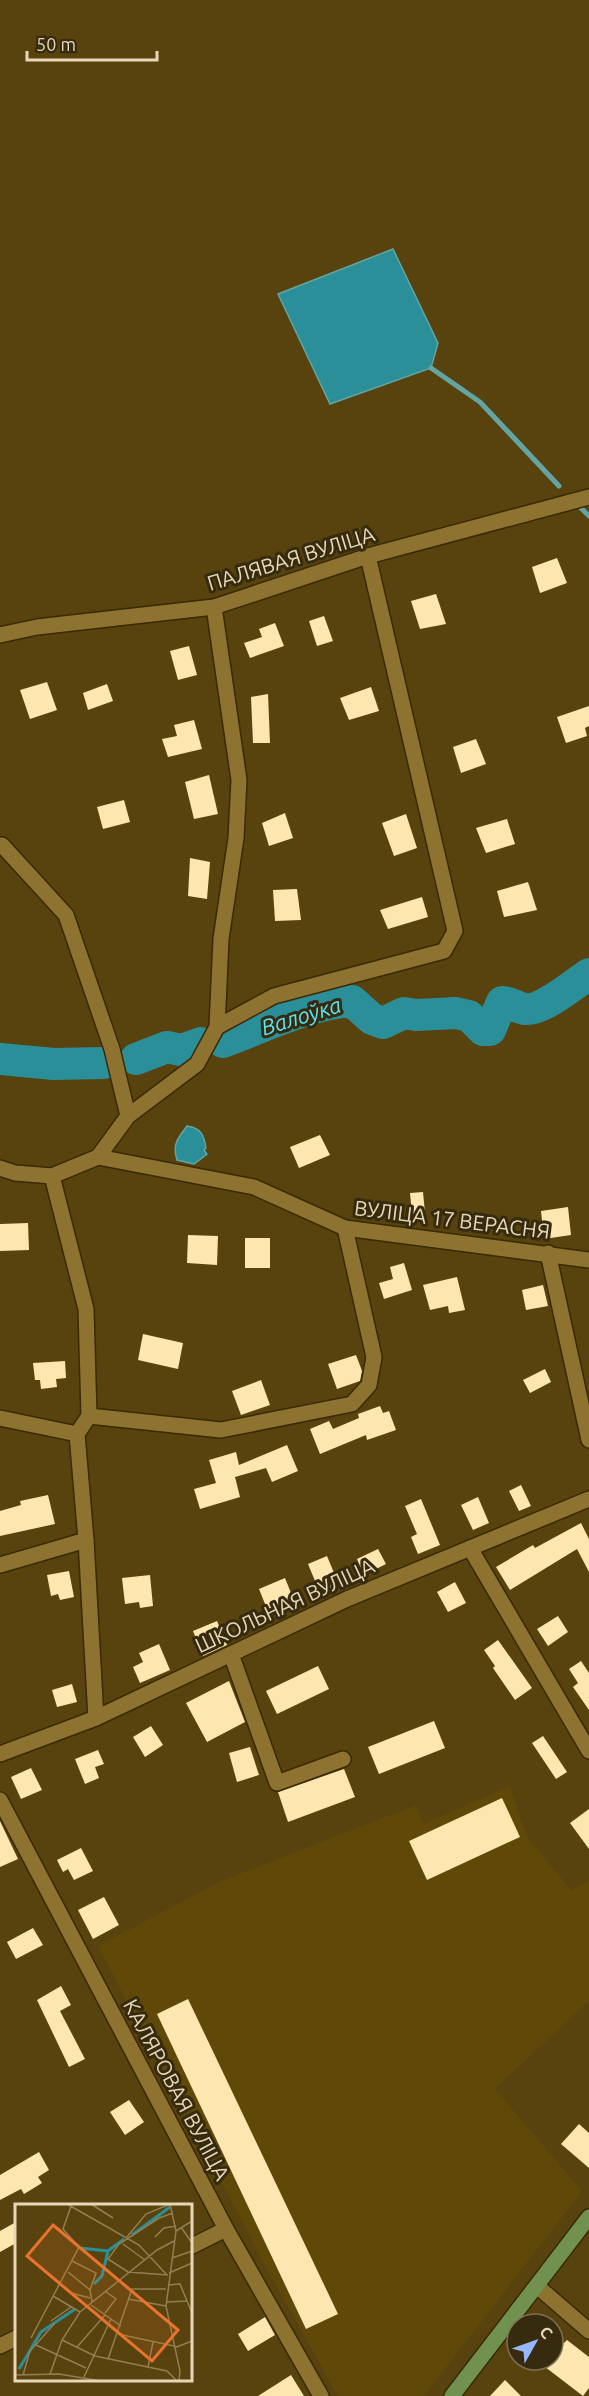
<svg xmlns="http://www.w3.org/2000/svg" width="589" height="2396" font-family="Ubuntu,sans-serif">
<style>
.built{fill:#604809}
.water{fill:#2a8f99;stroke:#63a5a2;stroke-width:1.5}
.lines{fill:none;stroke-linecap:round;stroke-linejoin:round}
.stream{stroke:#63a5a2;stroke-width:5}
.river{stroke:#2a8f99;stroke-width:32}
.building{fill:#fee6b1}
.minor-casing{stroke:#392a06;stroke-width:18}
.major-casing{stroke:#392a06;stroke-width:18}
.minor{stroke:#8e7230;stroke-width:15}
.major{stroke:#71924f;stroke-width:15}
.labels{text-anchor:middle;stroke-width:6;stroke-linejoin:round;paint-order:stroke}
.street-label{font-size:21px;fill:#e7d7b7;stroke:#372b0f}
.water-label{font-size:22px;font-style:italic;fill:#59e5f5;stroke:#372b0f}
.inset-river{fill:none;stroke:#2a8f99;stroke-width:3}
.inset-road{fill:none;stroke:#917e52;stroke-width:1.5}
.view{fill:#e8722e;fill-opacity:0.15;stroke:#e8722e;stroke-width:3}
.inset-edge{fill:none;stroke:#e7d7b7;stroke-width:3}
</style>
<rect width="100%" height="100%" fill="#58430e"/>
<polygon class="built" points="510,1786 527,1837 571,1890 589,1880 589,2001 495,2089 582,2191 424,2396 338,2396 268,2271 98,1946 221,1881 416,1805 424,1824"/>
<g class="water">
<polygon points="393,249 438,343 431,368 330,404 278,294"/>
<path d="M187,1126C201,1128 204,1135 206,1148L204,1150L207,1154L194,1164L177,1160C172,1144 178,1138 187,1126Z"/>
</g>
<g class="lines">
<g class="stream">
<polyline points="431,368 480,402 559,486"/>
<polyline points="581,508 589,516"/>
</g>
<g class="river">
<path d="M223,1042C264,1027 308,1004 352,1001L372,1019L383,1023L404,1013L416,1015L456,1013L469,1016L483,1030H490L502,1002C511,1002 517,1008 525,1009C542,1011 574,984 589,974"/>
<polyline points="0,1059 54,1064 104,1063"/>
<polyline points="136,1059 167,1047 181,1050 201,1043"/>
</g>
</g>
<g class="building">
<polygon points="557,558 567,583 540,593 532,567"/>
<polygon points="436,594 446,624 420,629 411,601"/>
<polygon points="324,616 333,641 317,646 309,621"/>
<polygon points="275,623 284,646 250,658 244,643 262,637 259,629"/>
<polygon points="189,646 197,675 178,680 170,651"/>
<polygon points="47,682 57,710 30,719 20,690"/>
<polygon points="107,684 113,701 88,710 83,693"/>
<polygon points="371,687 379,711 349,720 340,698"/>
<polygon points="268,694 270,743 253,743 251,697"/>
<polygon points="589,706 589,726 585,728 587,736 566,743 557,717"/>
<polygon points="194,720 202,749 168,757 162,739 177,736 174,725"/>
<polygon points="476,739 486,764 461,773 453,747"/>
<polygon points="209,775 218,814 194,819 185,782"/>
<polygon points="124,800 130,822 103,829 97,807"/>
<polygon points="285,813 293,838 269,846 262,823"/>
<polygon points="406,814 417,848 394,856 382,823"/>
<polygon points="507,819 515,844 486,853 476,828"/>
<polygon points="190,858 210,862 207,899 188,896"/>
<polygon points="528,882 537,910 504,917 497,891"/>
<polygon points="297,889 301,920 275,921 273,890"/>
<polygon points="422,897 428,917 388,929 380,910"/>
<polygon points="320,1135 330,1155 299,1168 290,1147"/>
<polygon points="423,1192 425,1213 412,1214 410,1193"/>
<polygon points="568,1207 571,1235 544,1239 541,1211"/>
<polygon points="28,1223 29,1250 0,1251 0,1224"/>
<polygon points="188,1235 218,1236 217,1265 187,1263"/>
<rect x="245" y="1238" width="25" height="30"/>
<polygon points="404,1263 412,1290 384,1299 379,1283 393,1279 390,1267"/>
<polygon points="457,1277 465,1310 449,1313 448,1306 430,1310 423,1285"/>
<polygon points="543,1285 548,1306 526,1310 522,1290"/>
<polygon points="143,1334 183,1343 178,1369 138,1360"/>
<polygon points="356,1355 362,1371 360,1381 337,1389 328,1364"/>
<polygon points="65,1361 66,1378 56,1379 57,1387 41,1389 40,1380 35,1380 33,1363"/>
<polygon points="545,1369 551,1382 530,1393 523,1380"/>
<polygon points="261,1380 270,1405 241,1415 232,1391"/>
<polygon points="380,1406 383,1413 389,1411 396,1430 367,1440 366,1435 320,1454 310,1429 329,1421 333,1429 359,1418 358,1414"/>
<polygon points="287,1445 298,1471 272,1482 266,1468 235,1477 240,1497 200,1509 194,1489 216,1483 209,1460 236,1452 239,1465"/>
<polygon points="521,1485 531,1506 519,1511 509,1491"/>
<polygon points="48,1495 55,1524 0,1536 0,1511 21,1505 20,1501"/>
<polygon points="478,1497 489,1523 473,1530 461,1505"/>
<polygon points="421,1499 440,1545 418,1554 411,1537 417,1534 405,1506"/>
<polygon points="581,1523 589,1539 589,1572 577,1549 510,1590 496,1567 533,1545 535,1548"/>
<polygon points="378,1549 386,1564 364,1575 357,1559"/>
<polygon points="327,1556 339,1585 320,1593 308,1564"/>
<polygon points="69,1571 74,1597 60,1600 58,1594 51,1596 47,1575"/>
<polygon points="150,1575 153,1606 140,1608 139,1602 125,1604 122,1578"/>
<polygon points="285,1578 295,1603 269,1614 259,1589"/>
<polygon points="455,1582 466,1603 448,1612 437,1592"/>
<polygon points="558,1616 568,1632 548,1646 537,1629"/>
<polygon points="217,1621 227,1645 203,1656 193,1631"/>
<polygon points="498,1640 532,1688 515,1700 493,1668 495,1666 484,1650"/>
<polygon points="159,1644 170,1670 140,1683 133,1667 143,1662 139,1653"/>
<polygon points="581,1661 589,1673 589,1710 573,1687 578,1683 569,1669"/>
<polygon points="318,1666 329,1689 277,1714 266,1691"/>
<polygon points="229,1681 245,1722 207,1742 186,1703"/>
<polygon points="72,1684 77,1702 57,1707 52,1690"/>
<polygon points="434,1721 445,1748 379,1774 368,1747"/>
<polygon points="151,1726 163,1745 145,1757 133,1737"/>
<polygon points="543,1736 567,1772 556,1779 532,1743"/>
<polygon points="250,1747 259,1775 237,1782 229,1753"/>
<polygon points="98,1750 104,1764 95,1767 99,1778 85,1784 75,1759"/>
<polygon points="31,1768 42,1790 21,1799 11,1777"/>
<polygon points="344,1769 355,1797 288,1822 278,1792"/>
<polygon points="502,1798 520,1837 427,1880 409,1841"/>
<polygon points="589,1809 589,1849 570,1823"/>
<polygon points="0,1821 18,1859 0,1867"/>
<polygon points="81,1848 93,1871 74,1880 68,1869 63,1872 57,1860"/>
<polygon points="104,1897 119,1925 93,1939 78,1910"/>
<polygon points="33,1928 43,1945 16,1959 7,1942"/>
<polygon points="61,1986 71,2005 60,2011 85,2059 69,2067 37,2000"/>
<polygon points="188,1999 338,2314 306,2329 157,2014"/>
<polygon points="129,2100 144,2122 125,2135 110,2112"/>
<polygon points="579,2124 589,2133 589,2168 561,2144"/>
<polygon points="39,2152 49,2170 38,2177 42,2183 24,2194 21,2189 0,2200 0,2175"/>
<polygon points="16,2222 16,2243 0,2252 0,2231"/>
<polygon points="265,2317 275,2335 248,2351 238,2334"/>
<polygon points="553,2334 564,2343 567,2340 589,2357 589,2388 583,2396 536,2360 553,2360"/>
<polygon points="291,2375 304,2396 258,2396"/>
<polygon points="505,2380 521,2396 490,2396"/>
</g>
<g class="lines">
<defs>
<g id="minor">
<polyline points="0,635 37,627 214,607 368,556 589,497"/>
<polyline points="2,845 66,915 112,1049 128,1116"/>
<polyline points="217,1027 274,996 444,951 455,931 368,556"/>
<polyline points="98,1157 128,1116 197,1064 217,1027 221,939 236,838 239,780 214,607"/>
<polyline points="0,1168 15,1173 52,1176 98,1157 254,1187 345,1228 589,1260"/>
<polyline points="52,1176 86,1309 89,1416 77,1434 86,1540 96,1718"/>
<polyline points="548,1253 589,1440"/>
<polyline points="89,1416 221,1430 352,1404 369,1385 374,1357 345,1228"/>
<polyline points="0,1418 77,1434"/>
<polyline points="470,1548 589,1751"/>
<polyline points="0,1565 86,1540"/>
<polyline points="231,1654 277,1783 343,1759"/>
<polyline points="0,1754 96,1718 347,1599 589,1499"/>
<polyline points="0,1800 226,2229 321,2396"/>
<polyline points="190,2247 226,2229"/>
<polyline points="537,2286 589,2331"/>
<polyline points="0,2346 16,2338"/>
</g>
<polyline id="major" points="452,2396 589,2217"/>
</defs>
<use href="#minor" class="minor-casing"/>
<use href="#major" class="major-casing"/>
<use href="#minor" class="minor"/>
<use href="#major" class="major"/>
</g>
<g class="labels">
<g class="street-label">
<text transform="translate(291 559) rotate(-17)" y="7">ПАЛЯВАЯ ВУЛІЦА</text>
<text transform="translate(452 1220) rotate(7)" y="7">ВУЛІЦА 17 ВЕРАСНЯ</text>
<text transform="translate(285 1606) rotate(-25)" y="7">ШКОЛЬНАЯ ВУЛІЦА</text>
<text transform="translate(176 2090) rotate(62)" y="7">КАЛЯРОВАЯ ВУЛІЦА</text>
</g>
<g class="water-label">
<text transform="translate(301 1016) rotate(-17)" y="8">Валоўка</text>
</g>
</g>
<g transform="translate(15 2204)">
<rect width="177" height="177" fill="#58430e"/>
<path class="inset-river" d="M117,31L155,3M65,44L93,47M79,80L87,72L93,47L109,35M4,165L26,128L60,105"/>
<path class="inset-road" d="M52,0L124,41L152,71M76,0L98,14M155,0L161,27L151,102L165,167L164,177M166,23L177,39M161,27L177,17M112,33L131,10L155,0M140,33L149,24L161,22M108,40L130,56M157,54L177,47M57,57L81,69L75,86M53,68L75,86L77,98M154,69L177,59M153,71L113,68L93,55L104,40L144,14L158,9M153,81L165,80L177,109M56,89L75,94M38,92L65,108M113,95L151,102M152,98L172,97M76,101L106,122M90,109L101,95L91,88M36,117L56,103M103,130L159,142M16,134L64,43L48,25L56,2M47,136L80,152L152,167L162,177M21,141L71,164M62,143L90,111M159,144L177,137M93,155L117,85H151M133,163L138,138M35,170L47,136L65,108L142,46L159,37M0,171L44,170L86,177M8,171L15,147L40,119M69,173L96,115"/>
<path class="view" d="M38,21L163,126L137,157L12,52Z"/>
<rect width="177" height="177" class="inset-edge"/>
</g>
<g transform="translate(535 2342) rotate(50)"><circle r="28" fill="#372b0f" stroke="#7d7052" stroke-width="1.5"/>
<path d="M0-4.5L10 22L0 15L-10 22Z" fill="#96b6fd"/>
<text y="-9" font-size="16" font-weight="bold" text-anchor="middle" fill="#e7d7b7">С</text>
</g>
<path d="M27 51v9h130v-9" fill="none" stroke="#e7d7b7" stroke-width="3"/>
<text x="36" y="51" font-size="18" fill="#e7d7b7" stroke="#372b0f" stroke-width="4.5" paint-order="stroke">50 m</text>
</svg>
